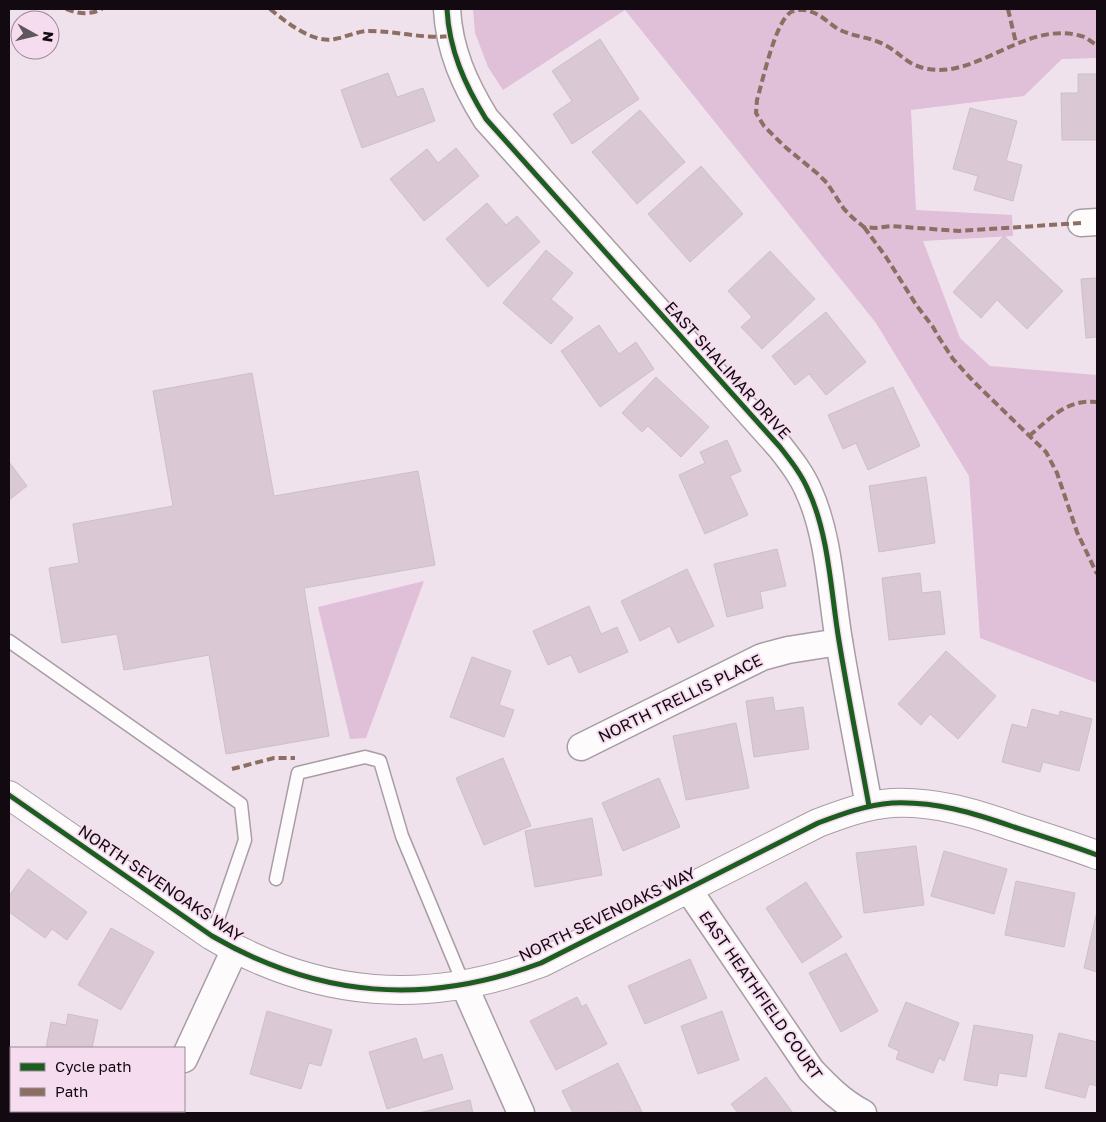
<svg xmlns="http://www.w3.org/2000/svg" width="1106" height="1122" font-family="'Golos Text',sans-serif">
<style>
.green{fill:#e0bfd8}
.building{fill:#dac8d5;stroke:#cbc0c8}
.lines{fill:none;stroke-linecap:round;stroke-linejoin:round}
.lane-casing{stroke:#a89da5;stroke-width:15}
.street-casing{stroke:#a89da5;stroke-width:29}
.secondary-casing{stroke:#a89da5;stroke-width:30}
.lane{stroke:#fdfbfc;stroke-width:12}
.street{stroke:#fdfbfc;stroke-width:26}
.secondary{stroke:#fdfbfc;stroke-width:28}
.quiet{stroke:#8d6e63;stroke-width:4;stroke-dasharray:8 4;stroke-linecap:butt}
.cycleway-casing{stroke:#f6dcef;stroke-width:8}
.cycleway{stroke:#1b5e20;stroke-width:5}
.labels{text-anchor:middle;stroke-width:4;stroke-linejoin:round;paint-order:stroke}
.street-label{font-size:16px;fill:#120a10;stroke:#f6dcef}
</style>
<rect width="100%" height="100%" fill="#f0e2ec"/>
<g class="green">
<polygon points="473,9 1097,9 1097,58 1062,59 1024,96 911,110 916,210 1012,215 1013,236 923,241 960,338 990,366 1097,375 1097,683 980,638 969,476 876,323 625,10 503,90 488,67 475,33"/>
<polygon points="424,581 366,738 350,739 318,607"/>
</g>
<g class="building">
<polygon points="600,39 639,99 572,144 553,114 572,101 552,71"/>
<polygon points="388,73 397,97 423,88 435,121 362,148 341,90"/>
<polygon points="1078,74 1097,74 1097,140 1062,140 1061,93 1078,93"/>
<polygon points="970,108 1017,121 1006,161 1022,165 1013,201 974,190 978,176 953,169"/>
<polygon points="640,110 685,162 637,204 592,152"/>
<polygon points="456,148 479,176 424,221 390,179 427,149 438,163"/>
<polygon points="701,166 743,214 690,262 648,214"/>
<polygon points="487,203 506,225 517,216 540,242 488,287 446,239"/>
<polygon points="1004,236 1063,291 1027,329 997,300 981,318 953,292"/>
<polygon points="546,250 573,273 551,299 573,318 551,344 503,303"/>
<polygon points="770,251 815,299 762,349 741,327 752,317 728,291"/>
<polygon points="1097,278 1097,337 1086,338 1081,279"/>
<polygon points="826,312 866,362 826,395 809,374 795,385 772,356"/>
<polygon points="599,325 619,354 636,342 654,369 600,407 561,351"/>
<polygon points="252,373 274,496 418,471 435,565 304,588 329,736 226,754 209,655 124,670 117,634 62,643 49,568 79,563 73,524 173,506 153,391"/>
<polygon points="656,377 709,427 681,457 648,426 642,432 622,413"/>
<polygon points="893,387 920,446 868,470 856,443 843,449 828,415"/>
<polygon points="727,440 741,471 730,476 748,515 705,534 679,475 705,463 700,452"/>
<polygon points="9,462 27,486 9,500"/>
<polygon points="926,477 935,543 879,552 869,486"/>
<polygon points="777,549 786,586 760,592 763,608 727,617 714,564"/>
<polygon points="687,569 714,626 678,643 670,626 640,641 621,601"/>
<polygon points="920,573 922,593 940,591 945,634 889,640 882,578"/>
<polygon points="589,606 601,634 617,627 628,652 579,673 571,655 548,665 533,631"/>
<polygon points="946,651 996,696 958,739 930,714 921,725 898,704"/>
<polygon points="472,657 511,671 499,705 514,710 504,737 450,717"/>
<polygon points="773,697 775,711 803,707 809,749 754,757 746,701"/>
<polygon points="1032,709 1059,716 1060,711 1092,719 1079,771 1043,762 1040,772 1002,762 1012,724 1027,728"/>
<polygon points="736,723 749,788 686,800 673,736"/>
<polygon points="503,758 531,826 484,845 456,778"/>
<polygon points="659,778 680,827 623,851 602,803"/>
<polygon points="592,818 602,875 535,887 525,831"/>
<polygon points="916,846 924,905 864,913 856,853"/>
<polygon points="944,851 1007,869 994,914 931,896"/>
<polygon points="28,869 87,912 67,940 52,929 45,938 9,912 9,896"/>
<polygon points="1016,881 1075,893 1064,947 1005,935"/>
<polygon points="806,882 842,937 802,963 766,908"/>
<polygon points="1097,911 1097,972 1084,968"/>
<polygon points="111,928 154,952 121,1010 78,985"/>
<polygon points="846,953 878,1011 841,1032 809,973"/>
<polygon points="690,959 707,998 645,1024 628,986"/>
<polygon points="577,997 582,1007 586,1004 607,1044 556,1070 530,1021"/>
<polygon points="906,1002 959,1023 944,1061 939,1058 933,1073 896,1059 899,1051 888,1046"/>
<polygon points="267,1011 332,1030 321,1066 309,1063 301,1089 250,1074"/>
<polygon points="722,1011 739,1060 698,1074 681,1026"/>
<polygon points="68,1014 98,1020 92,1048 46,1048 51,1022 66,1025"/>
<polygon points="974,1025 1033,1035 1026,1077 999,1073 997,1086 964,1080"/>
<polygon points="1059,1033 1097,1042 1097,1086 1089,1084 1085,1098 1045,1088"/>
<polygon points="416,1038 423,1060 442,1054 453,1089 387,1109 369,1052"/>
<polygon points="618,1063 642,1112 573,1113 562,1091"/>
<polygon points="766,1077 793,1113 738,1113 731,1104"/>
<polygon points="470,1100 473,1113 419,1113"/>
<polygon points="66,1111 97,1111 103,1113 65,1113"/>
</g>
<g class="lines">
<defs>
<g id="lane">
<polyline points="9,641 241,804 245,840 212,936"/>
<polyline points="276,879 298,773 365,757 380,761 402,836 464,985"/>
</g>
<g id="street">
<path d="M447,9C449,50 465,85 486,119L780,447C791,461 802,475 809,492C829,536 831,593 839,641C848,696 859,751 869,806"/>
<polyline points="1081,223 1097,222"/>
<polyline points="581,747 762,657 788,650 839,642"/>
<path d="M688,889L811,1070C827,1087 842,1102 863,1113"/>
<polyline points="464,985 521,1113"/>
<polyline points="184,1059 235,949"/>
</g>
<path id="secondary" d="M9,795L212,936C319,998 426,1006 541,963L818,823C842,814 866,805 892,803C935,801 974,813 1014,827C1042,836 1070,845 1097,855"/>
</defs>
<use href="#lane" class="lane-casing"/>
<use href="#street" class="street-casing"/>
<use href="#secondary" class="secondary-casing"/>
<use href="#lane" class="lane"/>
<use href="#street" class="street"/>
<use href="#secondary" class="secondary"/>
<g class="quiet">
<path d="M66,9C78,14 90,15 102,9"/>
<path d="M270,9C286,22 313,44 335,39C346,37 358,31 369,31C398,31 421,39 451,36"/>
<polyline points="1008,9 1016,43"/>
<path d="M1081,223L959,231L891,226L875,228L864,227L853,218L844,209L827,183L818,174L784,146L764,126L756,113L757,100C763,80 775,22 791,12C795,10 804,9 809,11C821,14 828,23 838,29C853,37 871,37 885,45C902,54 906,65 928,69C979,78 1026,20 1081,36C1087,37 1092,43 1097,45"/>
<polyline points="864,227 886,257 917,306 933,327 938,336 953,359 973,381 1046,452 1057,473 1077,532 1097,574"/>
<path d="M1029,436C1051,418 1066,399 1097,402"/>
<polyline points="232,769 274,758 295,758"/>
</g>
<defs>
<g id="cycleway">
<path d="M447,9C449,50 465,85 486,119L780,447C791,461 802,475 809,492C829,536 831,593 839,641C848,696 859,751 869,806"/>
<path d="M9,795L212,936C319,998 426,1006 541,963L818,823C842,814 866,805 892,803C935,801 974,813 1014,827C1042,836 1070,845 1097,855"/>
</g>
</defs>
<use href="#cycleway" class="cycleway-casing"/>
<use href="#cycleway" class="cycleway"/>
</g>
<g class="labels">
<g class="street-label">
<text transform="translate(728 370) rotate(48)" y="6">EAST SHALIMAR DRIVE</text>
<text transform="translate(680 698) rotate(-26)" y="6">NORTH TRELLIS PLACE</text>
<text transform="translate(161 883) rotate(34)" y="6">NORTH SEVENOAKS WAY</text>
<text transform="translate(607 914) rotate(-26)" y="6">NORTH SEVENOAKS WAY</text>
<text transform="translate(761 995) rotate(55)" y="6">EAST HEATHFIELD COURT</text>
</g>
</g>
<rect width="1106" height="1122" fill="none" stroke="#120a10" stroke-width="20"/>
<rect x="10" y="1047" width="175" height="65" fill="#f6dcef" stroke="#9b8896"/>
<rect x="20" y="1063" width="25" height="8" fill="#1b5e20" stroke="#9b8896"/>
<text x="55" y="1072" font-size="15" fill="#120a10">Cycle path</text>
<rect x="20" y="1088" width="25" height="8" fill="#8d6e63" stroke="#9b8896"/>
<text x="55" y="1097" font-size="15" fill="#120a10">Path</text>
<g transform="translate(35 35) rotate(98)"><circle r="24" fill="#f6dcef" stroke="#9b8896"/>
<path d="M0-4L9 19L0 12L-9 19Z" fill="#60565d"/>
<text y="-8" font-size="14" font-weight="bold" text-anchor="middle" fill="#120a10">N</text>
</g>
</svg>
